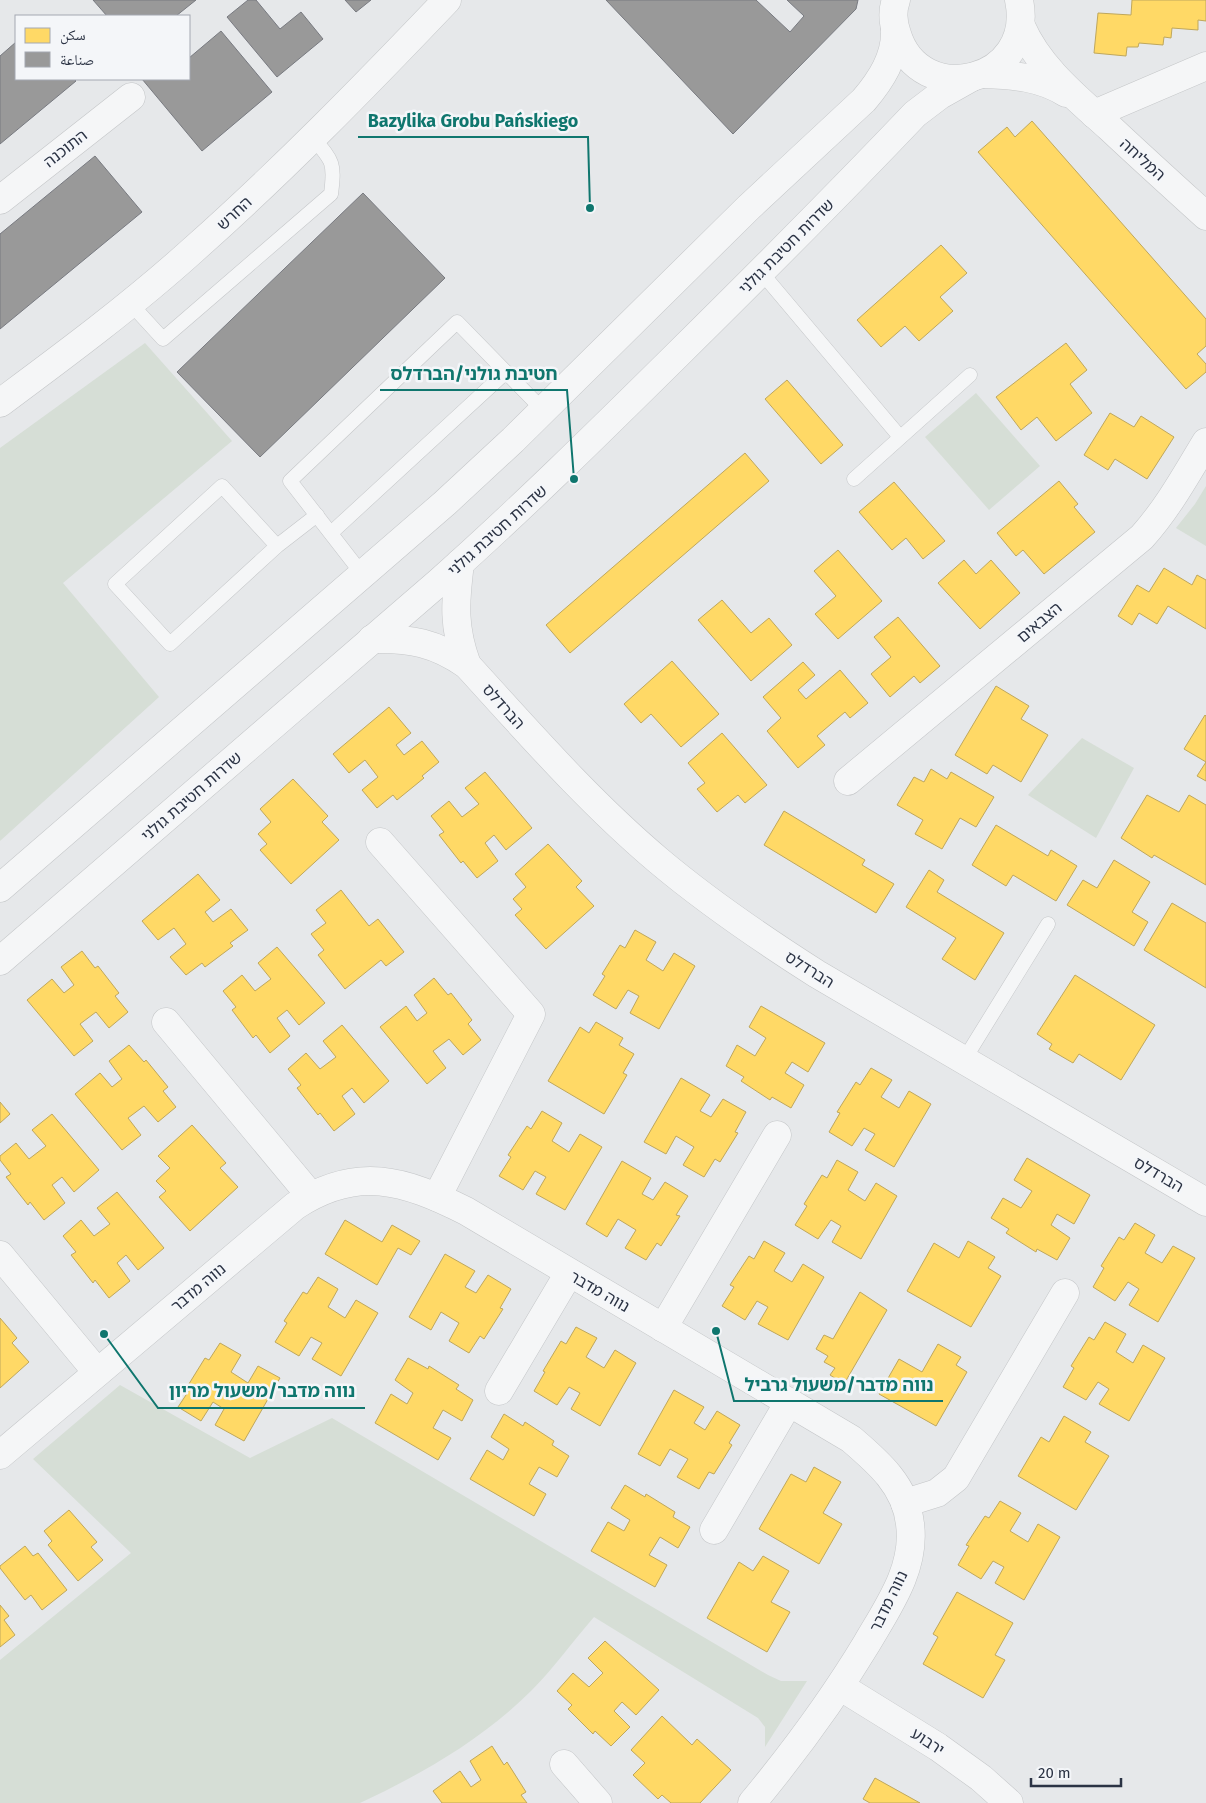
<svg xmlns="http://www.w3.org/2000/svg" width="1206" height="1803" font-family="'Fira Sans','Noto Naskh Arabic','Noto Sans Hebrew',sans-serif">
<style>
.green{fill:#d6ded6}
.homes{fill:#ffd966;stroke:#bfa75c}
.industry{fill:#999;stroke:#787a80}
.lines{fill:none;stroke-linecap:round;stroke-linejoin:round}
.service-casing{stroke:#c4c6c8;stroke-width:15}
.minor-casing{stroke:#c4c6c8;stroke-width:29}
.tertiary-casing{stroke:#c4c6c8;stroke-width:29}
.service{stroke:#f5f6f7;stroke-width:14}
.minor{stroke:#f5f6f7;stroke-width:28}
.tertiary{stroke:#f5f6f7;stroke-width:28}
.labels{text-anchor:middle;stroke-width:5;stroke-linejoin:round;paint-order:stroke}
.street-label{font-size:16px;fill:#2b3344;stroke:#f4f6f9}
.leader{fill:none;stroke:#0f766e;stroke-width:2}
.callout-dot{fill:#0f766e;stroke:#f4f6f9;stroke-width:2}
.callout-label{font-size:18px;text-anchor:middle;font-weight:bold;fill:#0f766e;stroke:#f4f6f9;stroke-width:5;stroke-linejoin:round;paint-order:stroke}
</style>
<rect width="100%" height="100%" fill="#e6e8ea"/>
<g class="green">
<polygon points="145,343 232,441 63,583 159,697 0,841 0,448"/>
<polygon points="976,393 1040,466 989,510 925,437"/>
<polygon points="1206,486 1206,546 1176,528 1195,504"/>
<polygon points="1082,738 1134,768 1096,838 1028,795"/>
<path d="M120,1385L250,1458L332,1418L768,1675L781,1681H807L765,1747V1727L758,1718L594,1617C573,1641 554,1668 532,1690C483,1739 422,1774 360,1803H0V1660L131,1553L33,1459Z"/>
</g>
<g class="homes">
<polygon points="1132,0 1206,0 1206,21 1198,20 1198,30 1172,28 1171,38 1164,37 1163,45 1139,43 1138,47 1127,47 1126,56 1094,53 1098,13 1131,15"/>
<polygon points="1032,121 1206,319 1206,346 1197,354 1206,364 1206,372 1186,389 978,152 1007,127 1015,137"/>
<polygon points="941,245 967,273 940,297 953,311 919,341 905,326 881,347 857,320"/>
<polygon points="1066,343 1087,370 1070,384 1092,413 1056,441 1037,417 1021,430 996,397"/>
<polygon points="787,380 843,445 821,464 765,399"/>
<polygon points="1110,413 1134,427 1141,416 1174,437 1147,479 1115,459 1108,470 1084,455"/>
<polygon points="745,453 769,481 570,653 546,625"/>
<polygon points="1059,481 1078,504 1074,507 1095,532 1044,574 1023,550 1016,556 997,533"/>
<polygon points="894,482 945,541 923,559 906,538 892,550 859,512"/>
<polygon points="838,550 882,601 838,639 815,614 836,596 814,571"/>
<polygon points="964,560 976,574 991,560 1020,593 980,629 938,583"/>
<polygon points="1164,568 1192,585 1197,575 1206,580 1206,629 1168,606 1157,624 1139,613 1132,625 1118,616 1137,585 1149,592"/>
<polygon points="722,600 751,633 769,618 792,645 751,681 698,620"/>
<polygon points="898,617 940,666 920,683 914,676 890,697 871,674 891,657 874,637"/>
<polygon points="672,661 719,714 681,747 651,714 641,723 624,704"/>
<polygon points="803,662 815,675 798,690 806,699 840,670 868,703 850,718 845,712 817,736 825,745 798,768 767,731 781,718 763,697"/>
<polygon points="996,686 1029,706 1021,719 1048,735 1021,782 993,765 987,774 955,755"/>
<polygon points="389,707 411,733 396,745 404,755 422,741 439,762 422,776 424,778 397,800 393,795 377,808 362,790 378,777 365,760 349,773 333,754"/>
<polygon points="1205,715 1206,716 1206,781 1197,776 1206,762 1184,749"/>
<polygon points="722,733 767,785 745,803 738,795 717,812 697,789 705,783 688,763"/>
<polygon points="931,769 947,779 951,772 994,797 976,827 960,818 942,849 915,834 923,820 897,805 914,777 924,782"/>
<polygon points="485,772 532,828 506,850 494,835 485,843 498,861 477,878 463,861 461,863 439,835 444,832 431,816 449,801 462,817 479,804 465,788"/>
<polygon points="293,779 328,816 322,822 339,840 291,884 260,850 267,844 258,834 271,822 260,809"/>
<polygon points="1147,795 1179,812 1189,795 1206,805 1206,885 1154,855 1152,858 1121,838"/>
<polygon points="784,811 865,860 862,865 894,884 876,913 764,845"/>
<polygon points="996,825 1048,856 1051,850 1077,866 1056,901 1013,875 1006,886 972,865"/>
<polygon points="548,844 582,881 576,887 594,906 546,949 515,915 522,909 513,899 526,887 515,874"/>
<polygon points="1114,860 1150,882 1132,912 1148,922 1134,946 1067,905 1083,880 1097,888"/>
<polygon points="929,870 944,880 937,892 1004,933 975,980 942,959 956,938 906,907"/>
<polygon points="198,874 220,900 205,912 213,922 231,909 248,930 230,943 233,946 205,967 202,963 186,975 170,957 186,944 174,928 158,940 142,921"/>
<polygon points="341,890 369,926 378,919 404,952 386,966 381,960 345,989 318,955 324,950 311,934 326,923 316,910"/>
<polygon points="1172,903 1206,923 1206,988 1144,950"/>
<polygon points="635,930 656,942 646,960 663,971 674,953 695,966 659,1029 630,1013 639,996 628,990 616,1009 593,995 605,976 602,974 620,945 625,948"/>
<polygon points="277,947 325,1003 299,1025 287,1010 277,1018 290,1036 270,1053 256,1035 253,1038 232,1010 236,1007 223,991 242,975 255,991 271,979 258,963"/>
<polygon points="82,951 95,968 98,966 119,993 115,996 128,1012 109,1028 96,1012 80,1024 93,1041 74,1056 27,1000 52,979 64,993 74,985 61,967"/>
<polygon points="1075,975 1155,1025 1121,1080 1079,1054 1073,1063 1049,1049 1052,1044 1037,1034"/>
<polygon points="434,978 448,995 451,993 472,1020 468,1024 481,1040 463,1055 449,1039 433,1051 446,1068 427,1084 380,1027 406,1006 417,1021 427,1013 414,995"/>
<polygon points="761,1006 825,1043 808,1072 792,1062 785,1073 804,1085 791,1108 772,1097 770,1100 741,1081 744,1077 726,1066 737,1045 755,1056 766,1038 749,1027"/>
<polygon points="596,1022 623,1038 619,1045 634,1054 623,1073 627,1075 604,1114 548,1081 580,1027 589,1033"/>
<polygon points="342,1025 389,1081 364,1103 352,1088 342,1096 355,1114 334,1131 320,1113 318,1115 297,1088 301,1085 288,1069 306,1053 320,1069 336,1057 323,1041"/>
<polygon points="129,1045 144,1062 146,1060 168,1087 163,1091 176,1107 158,1122 144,1106 128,1118 141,1135 122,1150 75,1094 100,1073 112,1087 122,1079 109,1061"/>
<polygon points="871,1068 892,1080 881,1097 899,1108 909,1091 931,1104 894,1167 865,1150 875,1134 864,1128 852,1146 829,1132 840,1113 837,1112 856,1082 860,1085"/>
<polygon points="681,1078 710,1095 700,1111 711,1117 723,1099 746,1112 735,1132 738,1133 720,1162 715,1159 704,1177 683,1165 694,1147 676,1136 666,1154 644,1142"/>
<polygon points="0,1102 10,1114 0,1123"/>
<polygon points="542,1111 562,1123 552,1141 569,1152 580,1134 602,1147 565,1210 536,1194 546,1177 535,1171 523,1190 499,1176 511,1157 508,1155 527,1126 531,1129"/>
<polygon points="52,1114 99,1170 74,1192 62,1177 52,1185 65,1203 44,1220 30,1202 28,1205 6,1177 11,1174 0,1160 0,1156 16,1143 29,1159 46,1146 32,1130"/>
<polygon points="192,1125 226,1163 220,1168 238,1187 190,1231 159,1197 166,1191 156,1181 170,1168 158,1156"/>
<polygon points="1027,1158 1090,1195 1074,1224 1057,1214 1051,1225 1070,1238 1057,1260 1037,1249 1036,1252 1006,1233 1009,1229 991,1218 1003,1198 1021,1208 1032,1191 1014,1180"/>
<polygon points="837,1160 858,1172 848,1190 865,1201 876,1183 897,1196 861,1259 832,1242 841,1226 831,1220 818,1239 795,1225 807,1206 804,1204 822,1175 827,1178"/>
<polygon points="622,1161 651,1178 642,1194 653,1200 665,1182 688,1196 676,1215 680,1216 661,1246 657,1243 646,1260 625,1248 636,1230 618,1219 607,1237 586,1224"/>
<polygon points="117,1192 164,1248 138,1270 126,1255 117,1263 130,1281 109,1298 95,1280 93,1283 71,1255 76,1252 63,1236 81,1220 94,1236 110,1224 97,1208"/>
<polygon points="345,1220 382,1242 392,1225 420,1241 411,1255 398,1248 377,1285 325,1254"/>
<polygon points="1135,1223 1155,1235 1145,1253 1162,1263 1173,1246 1195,1258 1158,1322 1129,1305 1139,1289 1128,1282 1115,1301 1093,1287 1104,1268 1101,1266 1119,1237 1124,1240"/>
<polygon points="764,1241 785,1253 774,1271 792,1282 803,1264 824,1277 788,1340 758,1324 768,1307 757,1301 745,1320 722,1306 734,1287 730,1285 749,1256 754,1259"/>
<polygon points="968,1241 995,1257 988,1268 1001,1276 971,1327 907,1291 934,1243 959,1258"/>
<polygon points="445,1254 475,1271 465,1287 476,1293 488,1275 511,1289 500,1308 503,1309 484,1339 480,1336 469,1353 449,1341 459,1323 441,1312 431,1330 409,1317"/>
<polygon points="318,1277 338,1289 328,1307 345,1318 356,1300 378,1313 341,1376 312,1359 322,1343 311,1337 299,1356 275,1342 287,1323 284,1321 303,1292 307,1294"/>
<polygon points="860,1292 887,1310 844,1384 830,1375 835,1368 824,1362 828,1356 816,1349 824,1335 833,1339"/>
<polygon points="0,1318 17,1338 12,1343 29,1362 0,1388"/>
<polygon points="1105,1322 1126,1334 1116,1352 1133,1363 1143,1345 1165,1358 1129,1421 1099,1404 1109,1389 1098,1382 1086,1400 1063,1387 1074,1368 1071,1366 1089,1337 1094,1340"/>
<polygon points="576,1327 597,1338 586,1357 604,1368 615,1350 636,1363 600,1426 571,1409 580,1393 569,1387 557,1405 534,1391 545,1372 543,1371 561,1341 566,1344"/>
<polygon points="220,1343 241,1355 231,1372 248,1383 258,1366 280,1378 244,1441 215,1425 224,1409 213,1402 201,1421 178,1407 190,1389 187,1387 205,1358 209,1360"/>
<polygon points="938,1344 961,1357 956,1365 967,1372 936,1426 879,1394 899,1359 922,1372"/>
<polygon points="408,1358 428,1369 429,1366 459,1385 456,1389 473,1400 462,1421 443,1410 433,1428 451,1438 438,1460 375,1423 391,1394 407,1404 413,1393 395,1380"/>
<polygon points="674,1390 704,1407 694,1423 705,1430 717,1411 740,1425 729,1443 732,1445 714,1474 709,1472 699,1489 677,1477 688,1459 670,1449 660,1466 638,1454"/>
<polygon points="504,1414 523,1426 525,1422 554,1441 552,1445 569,1456 557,1477 539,1467 529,1484 546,1494 534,1516 470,1479 487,1450 503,1460 509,1449 491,1437"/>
<polygon points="1064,1416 1091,1432 1085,1442 1109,1456 1076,1510 1018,1476 1041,1437 1049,1442"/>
<polygon points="814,1467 841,1482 823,1513 842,1524 819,1564 759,1529 791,1474 806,1482"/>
<polygon points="625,1485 645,1497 646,1494 675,1512 673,1517 690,1527 678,1548 660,1537 649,1555 667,1565 655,1587 591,1551 608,1522 624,1531 630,1520 611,1508"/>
<polygon points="1000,1501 1021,1513 1010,1531 1028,1542 1038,1524 1060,1537 1024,1600 995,1583 1004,1567 993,1561 981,1579 958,1565 969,1546 966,1545 985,1516 989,1518"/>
<polygon points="69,1510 97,1542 91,1547 103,1560 78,1581 48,1545 52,1541 44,1531"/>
<polygon points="25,1546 33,1556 38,1553 67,1590 42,1610 31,1595 25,1600 0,1568 0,1566"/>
<polygon points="763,1556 789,1571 771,1602 790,1612 767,1652 707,1618 739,1562 753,1571"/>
<polygon points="957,1592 1013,1623 995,1655 1005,1660 983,1698 923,1664 938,1637 933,1634"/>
<polygon points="0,1605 9,1616 4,1620 15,1635 0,1647"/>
<polygon points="605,1641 659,1690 636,1715 622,1702 614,1711 630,1727 611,1746 595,1731 593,1734 568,1709 572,1705 557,1691 573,1673 589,1687 603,1673 588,1658"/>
<polygon points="662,1716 692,1745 697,1739 731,1770 700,1803 671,1803 662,1795 658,1799 633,1775 645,1763 631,1750"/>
<polygon points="492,1746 504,1765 507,1762 526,1792 521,1795 527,1803 442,1803 433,1791 460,1771 471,1787 481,1780 470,1761"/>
<polygon points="875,1778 920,1803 870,1803 863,1799"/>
</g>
<g class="industry">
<polygon points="93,0 196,0 176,16 107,16"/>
<polygon points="248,0 256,0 280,29 301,12 323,39 277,77 227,17"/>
<polygon points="345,0 371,0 356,12"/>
<polygon points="606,0 756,0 790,32 804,16 787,0 858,0 856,9 733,134"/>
<polygon points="221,31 272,92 202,151 142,79 189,79 189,58"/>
<polygon points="16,42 16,79 74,79 76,81 0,144 0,56"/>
<polygon points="95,156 142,212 0,329 0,234"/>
<polygon points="363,193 445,278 260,457 177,372"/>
</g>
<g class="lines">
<defs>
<g id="service">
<polyline points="761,272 900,437"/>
<path d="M130,303L163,339L331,194C335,163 333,161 313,138"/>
<polyline points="854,479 970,375"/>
<polyline points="331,533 506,372"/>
<polyline points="277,546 222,486 115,584 170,644 277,546 317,515"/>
<polyline points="363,575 290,481 457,322 543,410"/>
<polyline points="964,1060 1048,924"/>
</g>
<g id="minor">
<polyline points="1094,114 1206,66"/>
<polyline points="0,200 131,97"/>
<path d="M0,403C66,354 132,305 193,250C282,171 365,86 447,0"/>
<path d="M460,563C455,603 453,627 467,665"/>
<path d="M372,639C410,638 436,643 467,665C529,733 589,802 659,861C709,903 762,939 817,974L1206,1202"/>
<path d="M848,781L1142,537C1168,508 1186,475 1206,442"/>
<polyline points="380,842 531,1014 437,1197"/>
<polyline points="166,1022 310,1195"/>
<polyline points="0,1255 97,1372"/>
<polyline points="663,1328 777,1135"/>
<polyline points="499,1391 569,1273"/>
<path d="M0,1455L295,1206C357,1165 404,1180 466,1211L851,1439C878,1462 906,1486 910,1524C916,1568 888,1607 867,1643C832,1701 795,1751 752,1803"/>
<polyline points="905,1503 937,1493 956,1478 1065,1293"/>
<polyline points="714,1530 789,1402"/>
<polyline points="841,1687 938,1747 981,1778 1009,1803"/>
<polyline points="564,1764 598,1803"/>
</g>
<g id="tertiary">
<path d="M896,0C892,11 893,23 897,34C920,110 1036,83 1019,0"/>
<path d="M1021,26C1039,68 1077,98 1110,128C1142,158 1174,187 1206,216"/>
<path d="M984,74C1013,75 1041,77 1066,93"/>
<path d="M0,888L445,503L513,440L748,208L864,100C881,80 896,57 895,30"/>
<path d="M0,961L439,582C521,509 599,432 677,355C757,276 837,196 915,114L940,95L972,77"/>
</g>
</defs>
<use href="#service" class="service-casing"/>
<use href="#minor" class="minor-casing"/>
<use href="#tertiary" class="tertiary-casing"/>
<use href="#service" class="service"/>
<use href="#minor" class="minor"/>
<use href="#tertiary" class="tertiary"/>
</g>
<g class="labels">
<g class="street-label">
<text transform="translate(65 148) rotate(-38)" y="6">התוכנה</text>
<text transform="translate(1143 159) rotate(42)" y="6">המליחה</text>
<text transform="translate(234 213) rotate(-43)" y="6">החרש</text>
<text transform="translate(786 246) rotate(-45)" y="6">שדרות חטיבת גולני</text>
<text transform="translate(497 530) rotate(-42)" y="6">שדרות חטיבת גולני</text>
<text transform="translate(1039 622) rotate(-40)" y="6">הצבאים</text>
<text transform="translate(504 706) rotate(48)" y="6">הברדלס</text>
<text transform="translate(191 796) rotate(-41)" y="6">שדרות חטיבת גולני</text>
<text transform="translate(810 969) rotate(32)" y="6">הברדלס</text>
<text transform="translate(1159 1174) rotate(30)" y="6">הברדלס</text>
<text transform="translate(198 1287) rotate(-40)" y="6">נווה מדבר</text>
<text transform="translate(600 1291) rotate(30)" y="6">נווה מדבר</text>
<text transform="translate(888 1601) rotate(-64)" y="6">נווה מדבר</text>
<text transform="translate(928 1741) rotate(33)" y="6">ירבוע</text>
</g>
</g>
<path class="leader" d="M590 208L588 137H358M574 479L567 390H380M716 1331L734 1401H943M104 1334L158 1408H365"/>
<g class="callout-dot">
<circle cx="590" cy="208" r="5"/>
<circle cx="574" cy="479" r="5"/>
<circle cx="716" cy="1331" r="5"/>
<circle cx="104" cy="1334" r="5"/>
</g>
<g class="callout-label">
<text x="473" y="127">Bazylika Grobu Pańskiego</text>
<text x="474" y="380">חטיבת גולני/הברדלס</text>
<text x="839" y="1391">נווה מדבר/משעול גרביל</text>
<text x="262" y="1397">נווה מדבר/משעול מריון</text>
</g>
<rect x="15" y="15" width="175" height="65" fill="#f4f6f9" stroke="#a4a8b1"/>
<rect x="25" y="28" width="25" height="15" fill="#ffd966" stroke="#a4a8b1"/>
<text x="60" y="40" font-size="15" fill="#2b3344">سكن</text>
<rect x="25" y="52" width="25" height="15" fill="#999999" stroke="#a4a8b1"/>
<text x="60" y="65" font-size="15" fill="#2b3344">صناعة</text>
<path d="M1031 1778v8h90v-8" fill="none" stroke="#2b3344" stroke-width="2.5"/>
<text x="1038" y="1778" font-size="15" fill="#2b3344" stroke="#f4f6f9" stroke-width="4" paint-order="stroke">20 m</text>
</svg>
